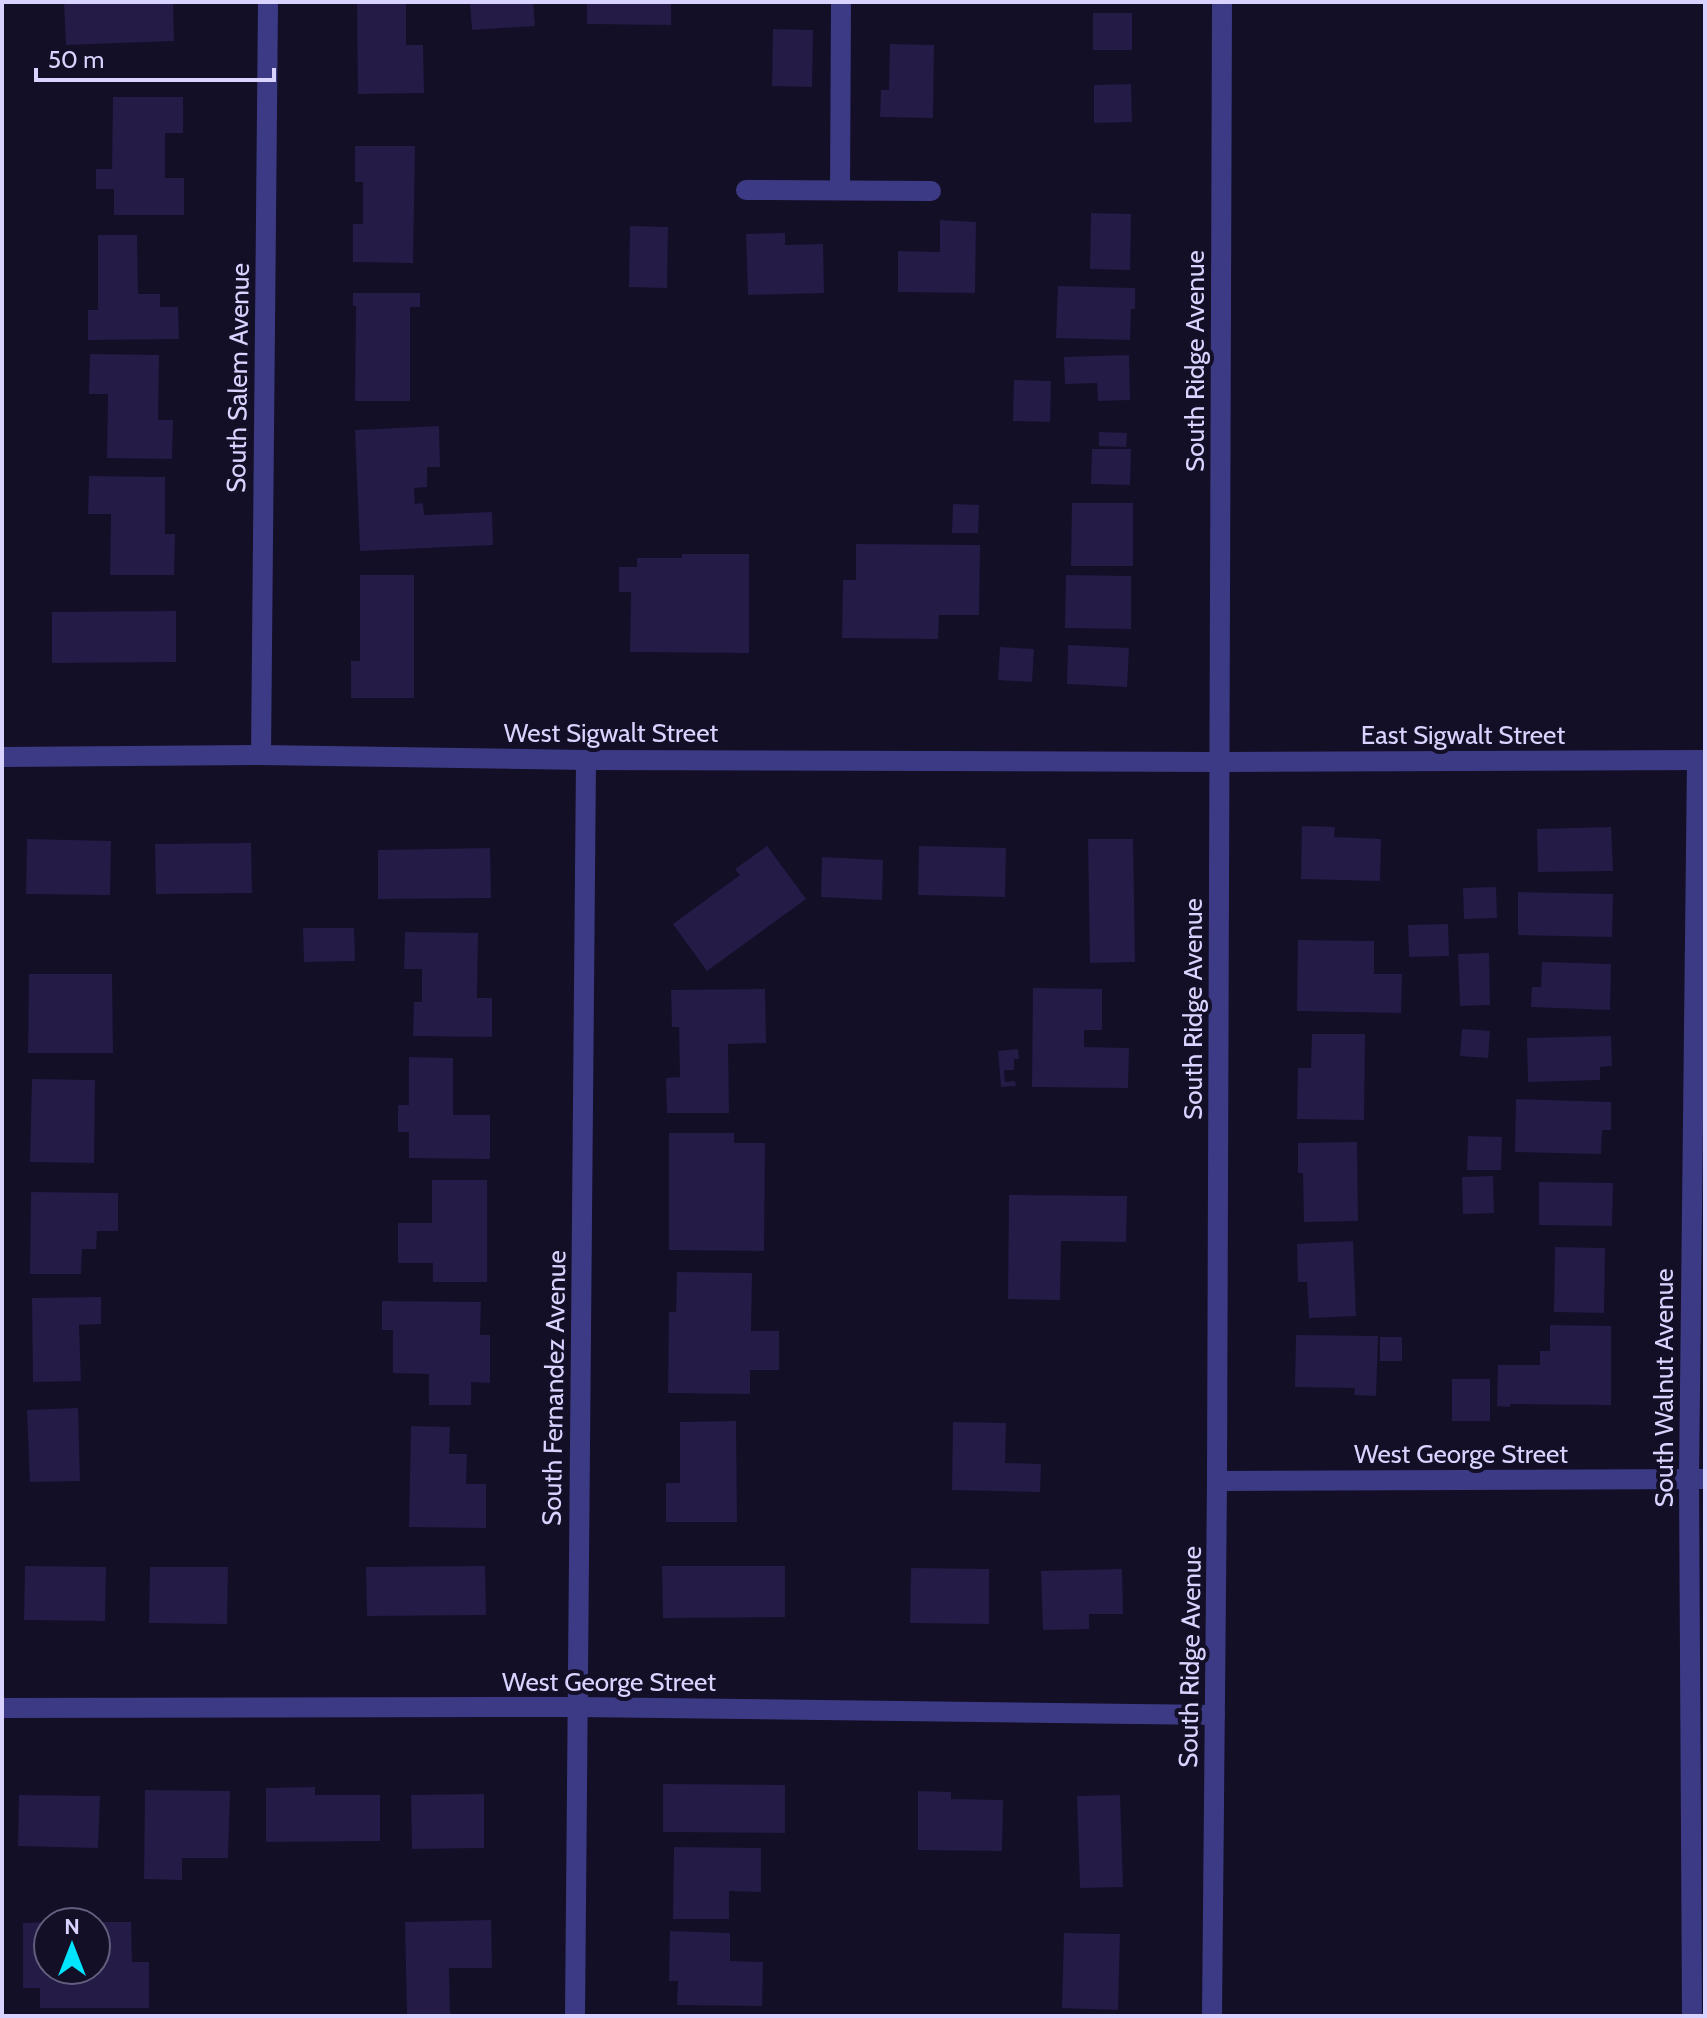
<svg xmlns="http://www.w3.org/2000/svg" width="1707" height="2018" font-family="Cabin,sans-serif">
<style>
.building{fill:#241b47}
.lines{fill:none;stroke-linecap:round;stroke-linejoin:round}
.minor{stroke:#3d3a85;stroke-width:20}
.labels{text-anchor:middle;stroke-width:8;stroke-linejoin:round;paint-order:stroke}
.street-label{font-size:26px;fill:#d9d4ff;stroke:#130f26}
</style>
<rect width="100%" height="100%" fill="#130f26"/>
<g class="building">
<polygon points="64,2 173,2 174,41 66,45"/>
<polygon points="357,2 406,2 406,45 423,45 424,93 358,94"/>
<polygon points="470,2 533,2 535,26 472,30"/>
<polygon points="587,2 671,2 671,25 587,24"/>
<rect x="1093" y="13" width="39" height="37"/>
<polygon points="773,29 813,30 812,87 772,86"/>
<polygon points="890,44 934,45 933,118 880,117 881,90 889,90"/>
<polygon points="1131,84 1132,122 1094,123 1094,85"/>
<polygon points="113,97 183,97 183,133 165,133 165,178 184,178 184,215 114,215 114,189 96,189 96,169 112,169"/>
<polygon points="355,146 415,146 413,263 353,262 353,224 363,224 363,182 355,182"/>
<polygon points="1091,213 1131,214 1130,270 1090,269"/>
<polygon points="940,220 976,222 975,293 898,292 898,251 940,252"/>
<polygon points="630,226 668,227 667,288 629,287"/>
<polygon points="785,233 785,245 823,244 824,293 748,295 746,234"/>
<polygon points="98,235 137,235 138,294 160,294 160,307 178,307 179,339 88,340 88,310 98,310"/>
<polygon points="1058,286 1135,288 1135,309 1131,309 1130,340 1056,338"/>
<polygon points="353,293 420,293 420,307 410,307 410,401 355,401 356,306 353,306"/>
<polygon points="90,354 159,355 158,420 173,420 172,459 107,458 108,394 89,394"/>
<polygon points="1129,355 1130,400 1098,401 1097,383 1065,384 1064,357"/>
<polygon points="1014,380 1051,381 1050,422 1013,421"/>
<polygon points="439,426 440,467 427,467 427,487 414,488 415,504 423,503 424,515 492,512 493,545 360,551 355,430"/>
<polygon points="1099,432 1127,433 1126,447 1099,446"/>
<polygon points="1092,449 1131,449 1130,485 1091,484"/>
<polygon points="89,476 165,477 165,534 175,534 174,575 110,575 111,514 88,514"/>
<polygon points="1072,503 1133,503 1133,566 1071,566"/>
<polygon points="953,504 979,505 978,533 952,533"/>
<polygon points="856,544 980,545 979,615 939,615 938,639 842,638 843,580 856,580"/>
<polygon points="682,554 749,554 749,653 630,652 631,592 619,592 619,567 637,567 637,558 682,558"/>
<polygon points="360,575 414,575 414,698 351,698 351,661 360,661"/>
<polygon points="1066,575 1131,576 1131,629 1065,628"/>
<polygon points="176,611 176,662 52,663 52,612"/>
<polygon points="1068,645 1129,648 1127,687 1067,684"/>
<polygon points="1000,647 1034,649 1032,682 998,680"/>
<polygon points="1302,826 1335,827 1334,837 1381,839 1380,881 1301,879"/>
<polygon points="1611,827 1613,871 1538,872 1537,829"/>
<polygon points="27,839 111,841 110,895 26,894"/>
<polygon points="1088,839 1133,839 1135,962 1090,963"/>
<polygon points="251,843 252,893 156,894 155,844"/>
<polygon points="767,846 806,899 707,971 673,924 740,875 735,869"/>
<polygon points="919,846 1006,848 1005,897 918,895"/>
<polygon points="490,848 491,898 378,899 378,850"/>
<polygon points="822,857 883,860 882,900 821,897"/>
<polygon points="1496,887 1497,918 1464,919 1463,888"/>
<polygon points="1518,892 1613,894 1612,937 1518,935"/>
<polygon points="1448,924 1449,956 1409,957 1408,925"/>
<polygon points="303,928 354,928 355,961 304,962"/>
<polygon points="405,932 478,933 477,998 492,998 492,1037 413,1036 414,1002 422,1002 422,969 404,969"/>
<polygon points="1298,940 1374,941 1374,974 1402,974 1401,1013 1297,1011"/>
<polygon points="1489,953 1490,1005 1460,1006 1458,954"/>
<polygon points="1542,962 1611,964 1610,1010 1531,1007 1532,987 1541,987"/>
<polygon points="29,974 112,974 113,1053 28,1053"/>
<polygon points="1033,988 1102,989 1102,1030 1084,1030 1084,1047 1129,1048 1128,1088 1032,1087"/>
<polygon points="765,989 766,1043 728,1044 729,1113 667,1113 666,1078 680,1077 679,1027 672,1027 671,990"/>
<polygon points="1462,1029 1490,1031 1488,1058 1460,1056"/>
<polygon points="1312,1034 1365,1034 1364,1120 1297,1119 1298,1068 1311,1068"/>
<polygon points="1611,1036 1612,1066 1600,1067 1600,1080 1528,1082 1527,1038"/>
<polygon points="1018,1049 1019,1059 1014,1059 1014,1070 1004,1070 1005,1082 1015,1081 1016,1086 1001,1087 998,1051"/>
<polygon points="409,1057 453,1058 453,1115 490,1115 490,1159 409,1158 409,1132 398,1132 398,1105 409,1105"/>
<polygon points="32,1079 95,1080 94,1163 30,1162"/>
<polygon points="1516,1099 1611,1102 1611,1130 1602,1130 1601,1154 1515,1152"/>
<polygon points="669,1133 734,1133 734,1143 765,1143 764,1251 669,1250"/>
<polygon points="1468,1136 1502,1137 1501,1170 1467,1170"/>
<polygon points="1357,1142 1358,1221 1304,1222 1303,1173 1298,1173 1298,1143"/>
<polygon points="1493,1176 1494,1213 1463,1214 1462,1177"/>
<polygon points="432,1180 487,1180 487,1282 433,1282 433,1263 398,1263 398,1223 432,1223"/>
<polygon points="1539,1182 1613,1183 1612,1226 1539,1225"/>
<polygon points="31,1192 118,1193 118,1231 97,1231 96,1249 82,1249 81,1274 30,1274"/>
<polygon points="1009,1195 1127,1196 1126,1242 1061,1241 1060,1300 1008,1299"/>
<polygon points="1353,1241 1356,1316 1309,1318 1307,1282 1298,1282 1297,1244"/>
<polygon points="1555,1247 1605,1248 1604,1313 1554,1312"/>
<polygon points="677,1272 752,1273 751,1331 779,1331 779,1370 750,1370 750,1394 668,1393 669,1312 676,1312"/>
<polygon points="101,1297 101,1324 79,1325 81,1381 33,1382 32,1298"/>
<polygon points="382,1301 481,1302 480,1335 490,1335 490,1383 471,1382 471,1405 429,1405 429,1374 393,1373 393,1330 382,1330"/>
<polygon points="1550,1325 1611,1326 1611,1405 1510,1404 1510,1407 1497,1406 1498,1365 1540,1365 1540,1351 1550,1351"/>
<polygon points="1296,1335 1378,1336 1376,1396 1354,1395 1355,1388 1295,1387"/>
<rect x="1380" y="1337" width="22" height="24"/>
<rect x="1452" y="1379" width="38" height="42"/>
<polygon points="78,1408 80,1481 30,1482 27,1410"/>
<polygon points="736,1421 737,1522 666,1522 666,1483 680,1483 680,1422"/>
<polygon points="953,1422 1006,1423 1005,1463 1041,1464 1040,1492 952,1490"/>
<polygon points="411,1426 450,1427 449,1454 467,1454 466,1484 486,1484 486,1528 409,1527"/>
<polygon points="25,1566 106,1567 105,1621 24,1620"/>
<polygon points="485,1566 486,1615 367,1616 366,1567"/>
<polygon points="662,1566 785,1566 785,1617 663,1618"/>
<polygon points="150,1567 228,1567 227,1624 149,1623"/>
<polygon points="911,1568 989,1569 989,1624 910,1623"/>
<polygon points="1122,1569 1123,1614 1089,1614 1089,1629 1043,1630 1041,1571"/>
<polygon points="663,1784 785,1785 785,1833 663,1832"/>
<polygon points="315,1787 315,1795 380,1795 380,1841 266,1842 266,1788"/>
<polygon points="145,1790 230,1791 228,1858 182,1858 182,1880 144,1879"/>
<polygon points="918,1791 951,1792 951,1799 1003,1800 1002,1851 918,1850"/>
<polygon points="484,1794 484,1848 412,1849 411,1795"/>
<polygon points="19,1795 100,1796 98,1848 18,1846"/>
<polygon points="1120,1795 1123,1887 1080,1888 1077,1796"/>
<polygon points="674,1847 761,1848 761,1892 729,1891 729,1919 673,1919"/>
<polygon points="491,1920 492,1968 449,1968 450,2014 407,2014 405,1922"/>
<polygon points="48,1922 48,1970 96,1970 96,1922 131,1922 132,1962 149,1962 149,2008 40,2008 40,1988 23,1988 23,1923"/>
<polygon points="670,1931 730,1933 730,1961 763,1962 762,2006 677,2005 678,1981 669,1981"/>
<polygon points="1064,1933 1120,1934 1118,2010 1062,2008"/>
</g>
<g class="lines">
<g class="minor">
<polyline points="746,190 931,191"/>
<polyline points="840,190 841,2"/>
<polyline points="261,755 268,2"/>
<polyline points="2,757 261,755 586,760 1220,762 1705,760"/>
<polyline points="1217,1481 1705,1479"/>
<polyline points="2,1708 577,1707 1215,1715"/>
<polyline points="575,2016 586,760"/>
<polyline points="1212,2016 1217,1481 1222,2"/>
<polyline points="1692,2016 1689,1479 1697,760"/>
</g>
</g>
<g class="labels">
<g class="street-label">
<text transform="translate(1195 361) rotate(-90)" y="9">South Ridge Avenue</text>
<text transform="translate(238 378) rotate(-89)" y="9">South Salem Avenue</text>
<text x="611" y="742">West Sigwalt Street</text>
<text x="1463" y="744">East Sigwalt Street</text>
<text transform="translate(1193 1009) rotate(-90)" y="9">South Ridge Avenue</text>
<text transform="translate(554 1388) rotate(-89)" y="9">South Fernandez Avenue</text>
<text transform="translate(1664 1388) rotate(-90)" y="9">South Walnut Avenue</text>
<text x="1461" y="1463">West George Street</text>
<text transform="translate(1190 1657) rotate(-89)" y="9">South Ridge Avenue</text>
<text x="609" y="1691">West George Street</text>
</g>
</g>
<rect width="1707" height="2018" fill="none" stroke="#d9d4ff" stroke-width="8"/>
<g transform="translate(72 1946)"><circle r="38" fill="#130f26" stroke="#625e7d" stroke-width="2"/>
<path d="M0-6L14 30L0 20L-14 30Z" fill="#00e5ff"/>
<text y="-12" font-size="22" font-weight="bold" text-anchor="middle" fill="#d9d4ff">N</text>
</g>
<path d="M36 68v12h238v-12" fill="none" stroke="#d9d4ff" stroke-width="4"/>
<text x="48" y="68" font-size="24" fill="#d9d4ff" stroke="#130f26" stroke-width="6" paint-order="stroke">50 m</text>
</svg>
